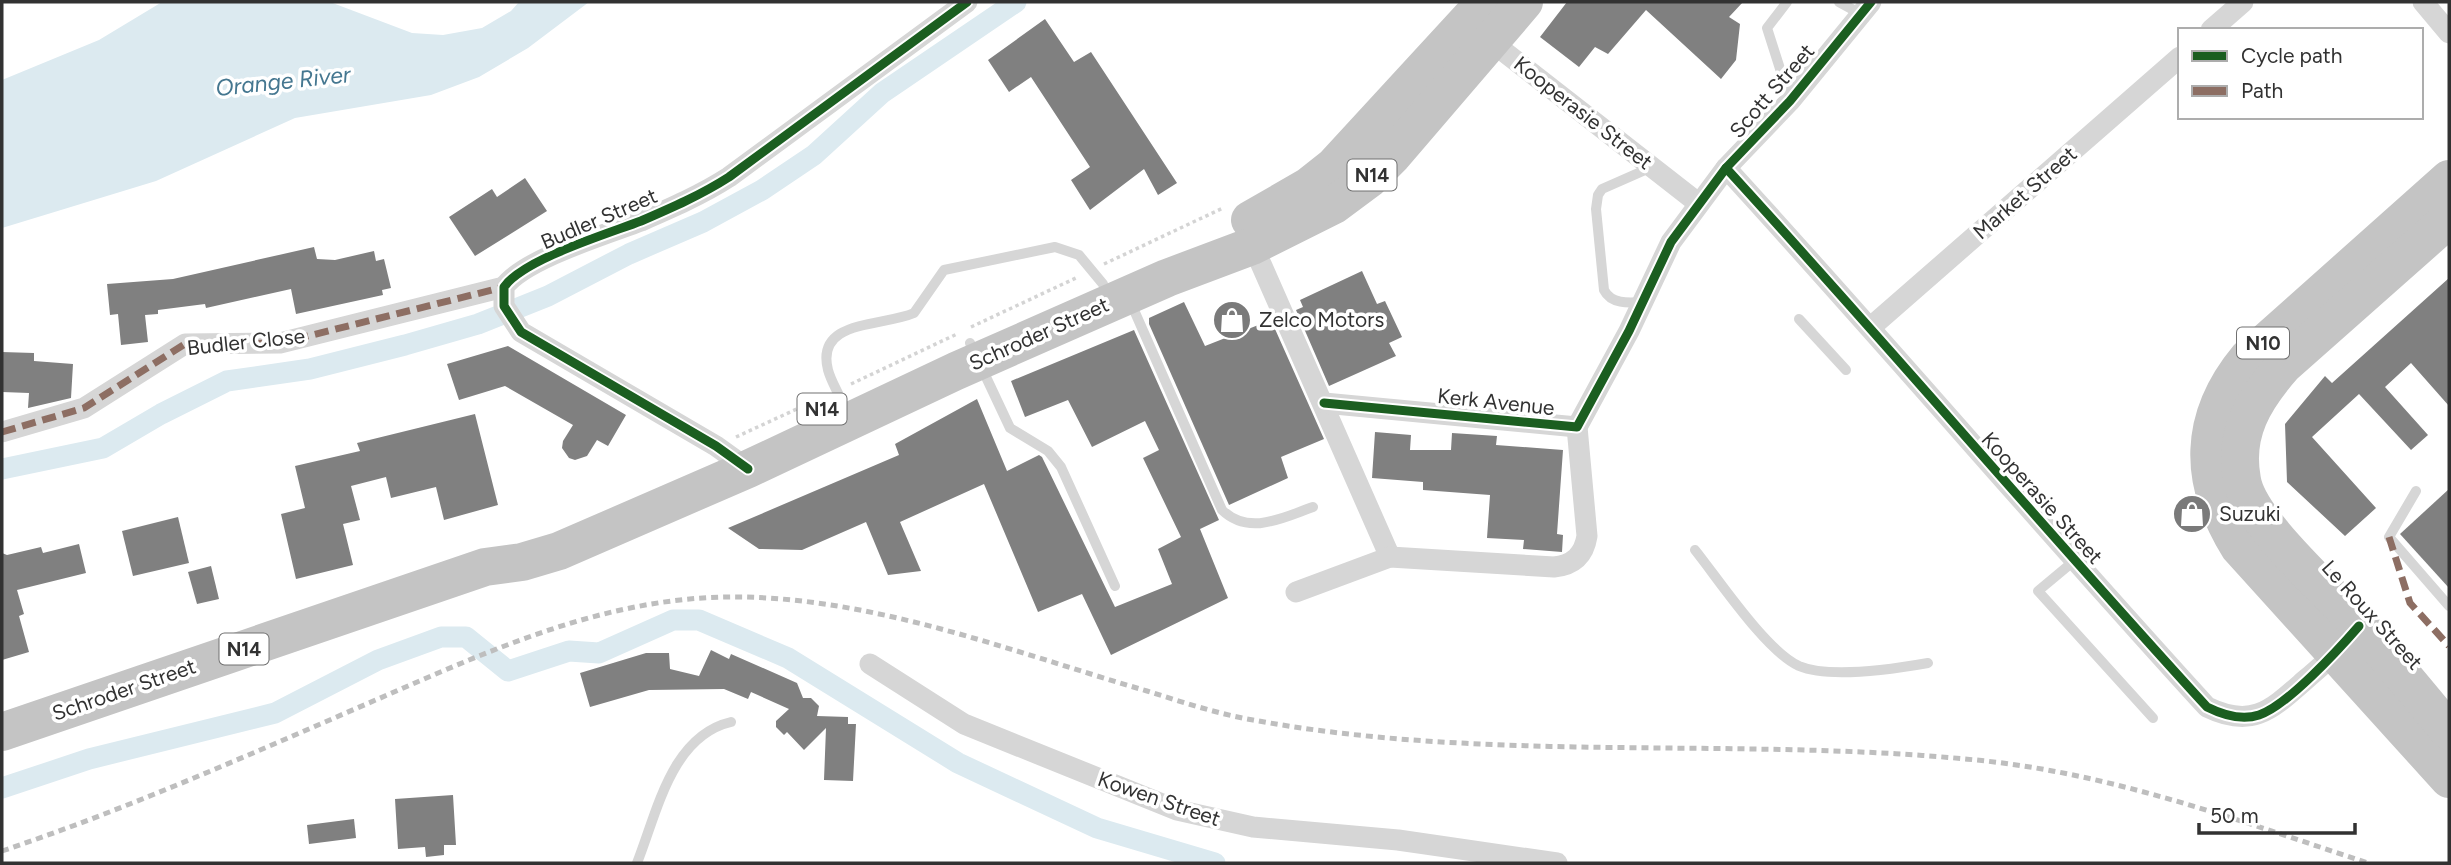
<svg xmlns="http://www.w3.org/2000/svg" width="2451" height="865" font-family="Figtree,sans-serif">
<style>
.water{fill:#dceaf0}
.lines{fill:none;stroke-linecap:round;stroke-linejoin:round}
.canal{stroke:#dceaf0;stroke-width:21}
.building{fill:#808080}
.path{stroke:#d4d4d4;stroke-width:3.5;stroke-dasharray:3.5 3.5;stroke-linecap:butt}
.lane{stroke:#d6d6d6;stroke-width:10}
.street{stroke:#d6d6d6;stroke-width:21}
.highway{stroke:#c4c4c4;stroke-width:38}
.rail{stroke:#bebebe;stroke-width:5;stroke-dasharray:7 5;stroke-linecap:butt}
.quiet{stroke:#8d6e63;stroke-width:7;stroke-dasharray:14 7;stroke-linecap:butt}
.cycleway-casing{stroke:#fff;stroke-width:13}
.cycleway{stroke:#1b5e20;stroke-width:9}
.labels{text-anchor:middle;stroke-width:7;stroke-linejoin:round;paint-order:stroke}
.shield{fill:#fff;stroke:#707070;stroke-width:2}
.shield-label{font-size:19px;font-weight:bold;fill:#323232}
.street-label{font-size:21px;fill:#323232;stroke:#fff}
.poi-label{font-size:21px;fill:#323232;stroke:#fff;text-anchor:start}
.water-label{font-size:23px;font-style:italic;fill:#457790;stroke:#fff}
</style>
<rect width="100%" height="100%" fill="#fff"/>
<polygon class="water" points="162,2 330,2 412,33 443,35 482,28 511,11 519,2 589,2 528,48 479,77 431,95 295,118 156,181 2,228 2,80 99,40"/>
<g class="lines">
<g class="canal">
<polyline points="2,469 103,448 161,414 227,381 310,369 405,345 478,324 548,296 629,254 703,222 762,190 814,155 882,93 1016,2"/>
<polyline points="2,788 89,759 275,713 378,660 441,637 466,637 508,671 569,651 599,653 673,620 699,620 788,658 958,763 1097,828 1215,863"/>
</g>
</g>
<g class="building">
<polygon points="1567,2 1743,2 1729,17 1740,24 1736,60 1721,79 1646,10 1608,54 1595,47 1579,67 1540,37"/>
<polygon points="1045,19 1074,62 1091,52 1177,183 1158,195 1144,169 1090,210 1071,180 1090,167 1031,77 1009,92 988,60"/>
<polygon points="525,178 547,211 475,256 449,217 492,189 497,197"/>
<polygon points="314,247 317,259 335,260 374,251 376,261 384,259 391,288 382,290 383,295 296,314 291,289 206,308 205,304 158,310 158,314 145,315 148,342 121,345 118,314 110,315 107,284 173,279"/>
<polygon points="1362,271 1377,304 1385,301 1402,337 1389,343 1396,356 1329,386 1296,310 1303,307 1300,300"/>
<polygon points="2449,278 2449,406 2411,363 2385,387 2428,435 2411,450 2359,394 2312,437 2376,508 2345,536 2287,482 2285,424 2325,376 2332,383"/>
<polygon points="1184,302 1205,346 1271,320 1324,439 1281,457 1288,478 1229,505 1149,324 1149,318"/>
<polygon points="1134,330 1219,520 1200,529 1228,598 1111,655 1082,594 1038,612 984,484 900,522 921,571 888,575 866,522 802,550 759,549 728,528 899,455 895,444 977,399 1007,471 1039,455 1042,457 1115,607 1172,584 1158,549 1181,537 1143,458 1159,450 1145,421 1092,447 1068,400 1025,417 1011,381"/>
<polygon points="508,346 626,415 608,446 597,440 587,456 575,460 569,458 562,448 563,441 573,425 505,386 459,400 447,364"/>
<polygon points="2,352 34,353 34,361 73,364 71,398 28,408 29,393 2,392"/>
<polygon points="475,414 498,505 444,520 436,487 391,498 386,477 351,486 360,520 343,524 353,565 296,579 281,514 305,508 295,466 360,451 357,443"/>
<polygon points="1375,432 1411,435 1410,450 1451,450 1452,433 1497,436 1496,445 1563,450 1557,534 1563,535 1562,552 1523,549 1524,540 1487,538 1490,495 1423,490 1423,482 1372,478"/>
<polygon points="2449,489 2449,588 2400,534"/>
<polygon points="178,517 189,563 133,576 122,531"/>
<polygon points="79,544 86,573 17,590 24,614 19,616 29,652 2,660 2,553 7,555 41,547 43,553"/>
<polygon points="211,566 219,599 197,604 188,572"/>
<polygon points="711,650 729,659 731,654 797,683 803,698 811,698 819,706 817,716 848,717 848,724 856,724 853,781 824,780 826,728 804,750 787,732 784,735 776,727 776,721 789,709 751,692 748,699 724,689 649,690 590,707 580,673 646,653 669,653 670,669 699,676"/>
<polygon points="453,795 456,845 444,845 444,855 426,857 425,847 398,849 395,799"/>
<polygon points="354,819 356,838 309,844 307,825"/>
</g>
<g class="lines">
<g class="path">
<polyline points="1104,264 1223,208"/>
<polyline points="971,327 1078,277"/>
<polyline points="851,384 957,334"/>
<polyline points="736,437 825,396"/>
</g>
<g class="lane">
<polyline points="1787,2 1767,28 1790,100"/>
<polyline points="1839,2 1861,14"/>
<path d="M1130,301L1222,510C1249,536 1282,518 1313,507"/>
<path d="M1642,302C1628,303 1611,304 1604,290L1596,209L1598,195L1602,189L1652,167"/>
<polyline points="1799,319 1846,370"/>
<polyline points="970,343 1010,428 1048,451 1061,467 1115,586"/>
<path d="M841,400C837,390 831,381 828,370C815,319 882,327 914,313L944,270L1055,247L1079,255L1103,284"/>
<polyline points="2416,491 2389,537 2449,606"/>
<path d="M1695,550C1719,580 1766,651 1799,666C1830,679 1894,669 1928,663"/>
<polyline points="2074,561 2038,591 2153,718"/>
<path d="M637,863C657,813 671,736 731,722"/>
</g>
<g class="street">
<polyline points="2423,2 2449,33"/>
<polyline points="2211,30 2243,2"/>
<polyline points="1484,36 1698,203"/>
<path d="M1726,168C1889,346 2045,530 2207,707C2252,729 2271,710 2304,681C2317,670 2330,659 2341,647"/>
<polyline points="1250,239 1390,557"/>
<polyline points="1871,327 2180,57"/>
<polyline points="1324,403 1577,427 1629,331 1671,242 1726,168 1790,101 1871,2"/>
<polyline points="2,432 84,408 185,344 280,343 504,287"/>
<path d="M748,469L716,446L521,332L504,306V287C524,259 607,234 641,221C671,208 701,195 729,177L967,2"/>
<path d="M1296,592L1390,557L1554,567C1573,565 1584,555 1587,536L1577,427"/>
<polyline points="870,664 964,724 1177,810 1253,827 1398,840 1557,863"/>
</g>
<g class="highway">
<path d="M2449,179L2248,358C2198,418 2198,481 2239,547L2449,779"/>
<path d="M2449,219L2284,365C2254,399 2233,433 2242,480C2249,522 2329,591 2359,625C2390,659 2419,695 2449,731"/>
<polyline points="1250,220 1309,186 1333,167 1485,2"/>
<polyline points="2,732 485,567 522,562 559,551 748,469 956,371 1167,278 1252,246 1334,205 1369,179 1393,155 1524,2"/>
</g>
<path class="rail" d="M2,851C130,808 253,753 378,699C475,657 573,612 680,600C836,582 999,648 1147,691C1182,702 1218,714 1253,720C1492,764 1736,736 1976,760C2111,773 2240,821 2368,863"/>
<g class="quiet">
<polyline points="2,432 84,408 185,344 280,343 504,287"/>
<polyline points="2389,537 2410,603 2449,646"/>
</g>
<defs>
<g id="cycleway">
<path d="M1726,168C1889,346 2045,530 2207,707C2223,715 2241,721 2259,715C2287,706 2339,649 2359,626"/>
<polyline points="1324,403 1577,427 1629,331 1671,242 1726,168 1790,101 1871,2"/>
<path d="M748,469L716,446L521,332L504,306V287C524,259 607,234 641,221C671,208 701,195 729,177L967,2"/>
</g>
</defs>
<use href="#cycleway" class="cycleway-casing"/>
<use href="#cycleway" class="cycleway"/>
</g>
<defs>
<symbol id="shop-disc" viewBox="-11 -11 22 22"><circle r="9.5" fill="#7a7a7a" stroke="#fff"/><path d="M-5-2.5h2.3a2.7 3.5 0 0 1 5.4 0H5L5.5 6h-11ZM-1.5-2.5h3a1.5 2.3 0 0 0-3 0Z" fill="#fff"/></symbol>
</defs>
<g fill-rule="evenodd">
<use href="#shop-disc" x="1210" y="298" width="44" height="44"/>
<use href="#shop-disc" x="2170" y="492" width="44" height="44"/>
</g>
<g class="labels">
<g class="shield">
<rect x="1347.5" y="159.5" width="49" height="31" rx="5"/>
<rect x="2237" y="327.5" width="52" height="31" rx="5"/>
<rect x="797.5" y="393.5" width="49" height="31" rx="5"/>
<rect x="219.5" y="633.5" width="49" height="31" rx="5"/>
</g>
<g class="shield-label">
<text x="1372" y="182">N14</text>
<text x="2263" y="350">N10</text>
<text x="822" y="416">N14</text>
<text x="244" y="656">N14</text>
</g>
<g class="street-label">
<text transform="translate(1772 91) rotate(-49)" y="7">Scott Street</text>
<text transform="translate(1583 113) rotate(38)" y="7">Kooperasie Street</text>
<text transform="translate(2025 193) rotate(-41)" y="7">Market Street</text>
<text transform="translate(599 219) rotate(-23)" y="7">Budler Street</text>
<text transform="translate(1039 334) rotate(-24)" y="7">Schroder Street</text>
<text transform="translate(246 342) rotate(-6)" y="7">Budler Close</text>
<text transform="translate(1496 402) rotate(6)" y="7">Kerk Avenue</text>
<text transform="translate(2042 498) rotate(48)" y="7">Kooperasie Street</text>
<text transform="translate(2372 615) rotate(48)" y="7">Le Roux Street</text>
<text transform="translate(124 690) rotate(-19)" y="7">Schroder Street</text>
<text transform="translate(1159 799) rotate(19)" y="7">Kowen Street</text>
</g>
<g class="poi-label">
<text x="1259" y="327">Zelco Motors</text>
<text x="2219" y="521">Suzuki</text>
</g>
<g class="water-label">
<text transform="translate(283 81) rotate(-6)" y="8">Orange River</text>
</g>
</g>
<rect width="2451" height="865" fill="none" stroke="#323232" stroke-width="7"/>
<rect x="2178" y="28" width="245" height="91" fill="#ffffff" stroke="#adadad" stroke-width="2"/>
<rect x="2192" y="51" width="35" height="10" fill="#1b5e20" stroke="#adadad" stroke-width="2"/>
<text x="2241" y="63" font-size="21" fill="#323232">Cycle path</text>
<rect x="2192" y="86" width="35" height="10" fill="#8d6e63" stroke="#adadad" stroke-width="2"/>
<text x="2241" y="98" font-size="21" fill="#323232">Path</text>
<path d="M2199 823v10h156v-10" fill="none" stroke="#323232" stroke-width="3.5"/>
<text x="2210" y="823" font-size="21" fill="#323232" stroke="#ffffff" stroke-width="5" paint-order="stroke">50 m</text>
</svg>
